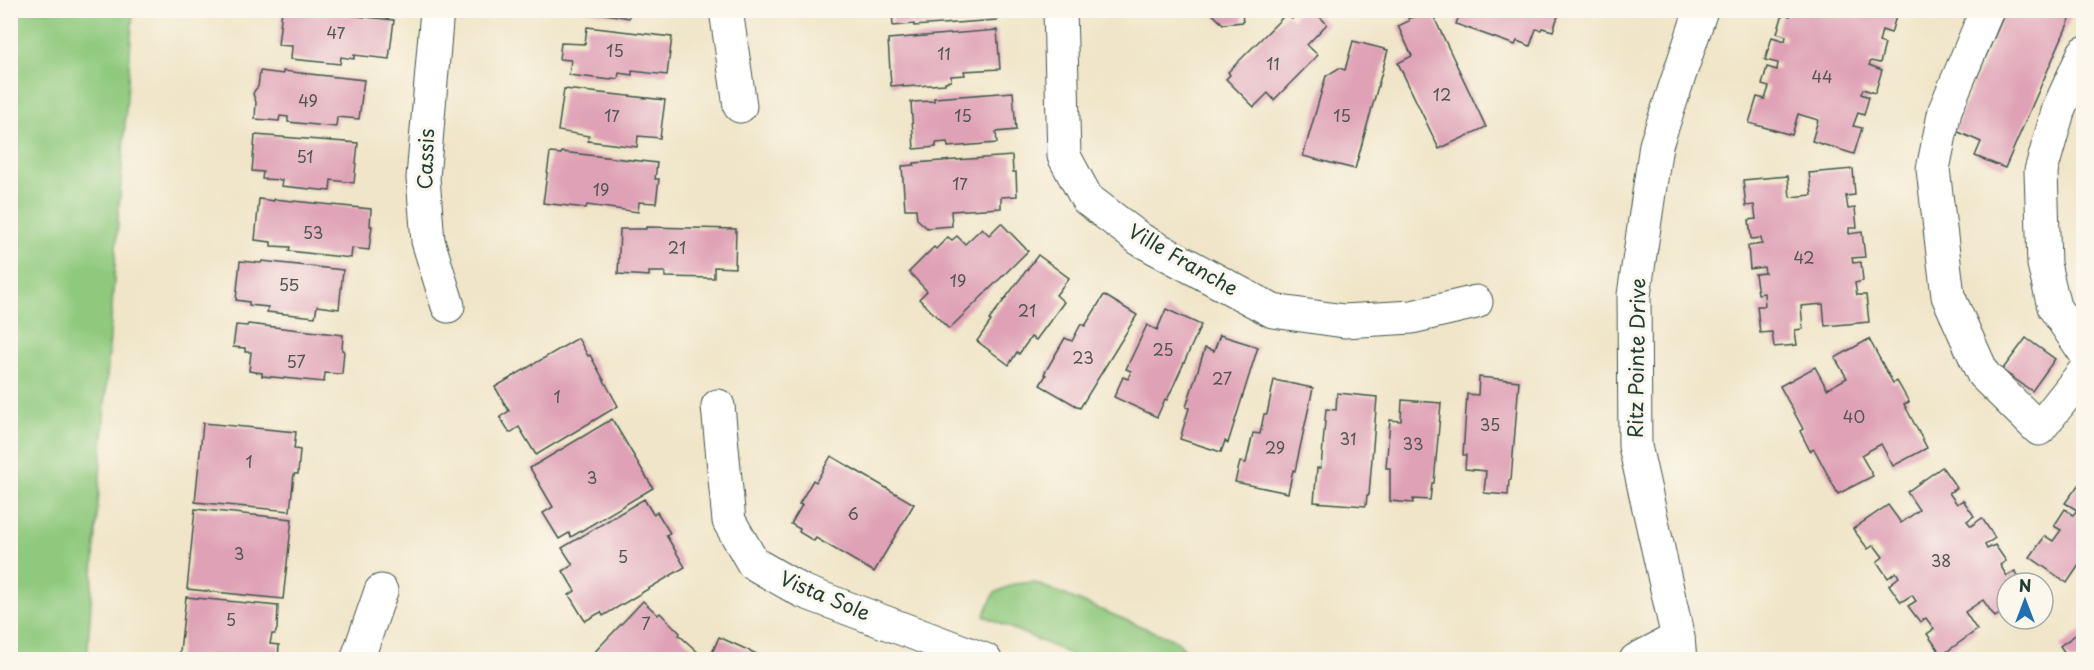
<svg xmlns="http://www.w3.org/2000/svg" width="2094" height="670" font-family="'Playpen Sans',sans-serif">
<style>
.green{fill:#8fc97d;stroke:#578358;stroke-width:1.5}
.building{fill:#dfa1b6}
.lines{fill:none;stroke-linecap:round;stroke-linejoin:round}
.minor-casing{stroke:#3e564a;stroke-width:35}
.minor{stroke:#fff;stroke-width:33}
.labels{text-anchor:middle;stroke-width:6;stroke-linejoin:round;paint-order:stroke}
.number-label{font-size:16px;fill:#4f5654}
.street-label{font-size:20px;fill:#1f3d34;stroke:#fbf7ec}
</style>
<rect width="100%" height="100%" fill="#fbf7ec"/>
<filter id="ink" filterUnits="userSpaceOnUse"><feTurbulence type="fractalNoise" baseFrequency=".0167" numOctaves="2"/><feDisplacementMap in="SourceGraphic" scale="12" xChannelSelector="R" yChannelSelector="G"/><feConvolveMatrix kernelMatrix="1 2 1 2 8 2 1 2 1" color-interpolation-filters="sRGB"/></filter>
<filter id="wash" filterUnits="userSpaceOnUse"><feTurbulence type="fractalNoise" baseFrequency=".008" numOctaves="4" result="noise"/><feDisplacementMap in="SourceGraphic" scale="24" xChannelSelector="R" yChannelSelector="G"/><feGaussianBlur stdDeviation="1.35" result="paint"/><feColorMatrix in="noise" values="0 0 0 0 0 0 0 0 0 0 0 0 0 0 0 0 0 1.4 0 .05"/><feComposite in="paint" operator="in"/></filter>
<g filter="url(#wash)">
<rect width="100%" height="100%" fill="#f0e5c8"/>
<g class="green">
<polygon points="10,11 133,11 87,659 11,659"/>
<polygon points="1033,582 1177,641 1187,652 1191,659 1081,659 984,616 994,593 1014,584"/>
</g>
<g id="blocks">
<g class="building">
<polygon points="282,10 308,13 309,11 394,20 389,59 354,55 354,59 341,57 340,64 291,59 292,46 278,45"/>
<polygon points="581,10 630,10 629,18"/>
<polygon points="892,10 996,10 997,20 914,26 914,24 893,26"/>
<polygon points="1208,10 1251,10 1251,12 1242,13 1243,22 1223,24"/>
<polygon points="1300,10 1313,10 1327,24 1307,45 1318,55 1274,100 1268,93 1254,107 1226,79 1230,75 1228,72 1286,14 1292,19"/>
<polygon points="1446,10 1560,10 1553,31 1542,28 1541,30 1536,29 1530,46 1517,41 1515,45 1456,24 1459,16"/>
<polygon points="1792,10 1832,10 1849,15 1851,10 1898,10 1891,33 1882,30 1879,42 1885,44 1880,63 1871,61 1869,65 1882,70 1875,93 1863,89 1861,94 1869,97 1864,115 1858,113 1853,126 1862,128 1854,154 1812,141 1818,120 1798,114 1792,135 1749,123 1757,97 1765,99 1769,87 1762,85 1767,67 1777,70 1778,63 1765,60 1772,37 1785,41 1786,36 1777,33 1783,14 1790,16"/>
<polygon points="2006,10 2074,10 2005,168 1975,156 1981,142 1954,130"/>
<polygon points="1431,11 1486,127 1439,149 1398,63 1412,56 1398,26 1409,21 1408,19"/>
<polygon points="587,27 672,37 667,75 632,71 632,75 619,73 618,79 612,78 611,80 569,75 571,60 559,59 561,43 585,44"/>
<polygon points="997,30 1000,69 964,71 965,75 951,76 951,81 945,82 945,84 903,87 903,85 891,86 888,39"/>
<polygon points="1353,41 1388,50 1355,169 1303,156 1326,76 1339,68 1345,70"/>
<polygon points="260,71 283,74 283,71 364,80 359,119 337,117 336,127 288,122 288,117 280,116 279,121 255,119 256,102 253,94 255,90 258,87"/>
<polygon points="564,89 665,100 660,138 638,136 637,147 588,141 589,136 558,131"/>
<polygon points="1013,92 1016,130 996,132 997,143 948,147 947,142 936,143 936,147 914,149 911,102 934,101 934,98"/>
<polygon points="255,135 358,143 354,183 331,180 330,191 281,186 282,180 262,179 263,172 252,171"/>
<polygon points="562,152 657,163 655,179 659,179 656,203 639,202 638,212 587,205 586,208 543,203 550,153 561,154"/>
<polygon points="1012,156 1013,172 1016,172 1017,196 1001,197 1001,208 951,211 952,226 927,228 917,219 916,209 905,209 902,166 914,165 914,163"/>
<polygon points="1853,169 1855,195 1846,196 1848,209 1855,208 1857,228 1849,228 1849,234 1862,232 1865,257 1852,258 1853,263 1861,262 1863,281 1855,283 1857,295 1866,295 1869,322 1825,326 1823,304 1801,306 1803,329 1795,330 1797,345 1774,347 1772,332 1760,333 1757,306 1765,306 1764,293 1758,294 1755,274 1765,273 1764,267 1750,269 1748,246 1762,244 1761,238 1751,239 1749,220 1756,219 1754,205 1746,206 1743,180 1788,176 1790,197 1812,195 1809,173"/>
<polygon points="259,199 274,201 274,199 371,209 370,226 372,226 369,250 352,248 351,258 289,251 290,247 271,246 271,242 255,240"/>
<polygon points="1001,223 1028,251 949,329 919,299 927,291 909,272 934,247 936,249 948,237 952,240 957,236 965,244 982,228 989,235"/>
<polygon points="646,227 736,229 735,268 714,267 714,278 665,277 665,272 649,272 649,276 618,274 620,229 646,229"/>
<polygon points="1038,255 1069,278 1056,295 1064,302 1036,340 1031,337 1019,354 1017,352 1009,365 977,341 991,321 989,320"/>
<polygon points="240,261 261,263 262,261 343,270 339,309 317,306 315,317 267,312 268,307 249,305 249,302 236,300"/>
<polygon points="1104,295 1137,315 1080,408 1040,385 1046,375 1044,374 1065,338 1072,341 1081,324 1085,326"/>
<polygon points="1166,309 1201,325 1167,400 1165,399 1157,417 1114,397 1123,377 1128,379 1131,371 1126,369 1147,325 1157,330"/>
<polygon points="248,324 343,335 342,350 344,351 342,374 325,373 324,382 262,376 262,373 249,371 251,352 245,352 245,348 233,347 236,325 247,326"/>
<polygon points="1220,335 1258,347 1228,443 1225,441 1221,452 1180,439 1189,408 1186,407 1205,348 1214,351"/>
<polygon points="578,338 588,356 590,355 618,406 536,455 519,427 510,433 500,417 509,411 495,387"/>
<polygon points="2026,338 2055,359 2032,391 2002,370"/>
<polygon points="1869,339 1893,383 1897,381 1909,402 1904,404 1927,448 1893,466 1881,444 1861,455 1873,476 1838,494 1814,449 1810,451 1800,431 1803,429 1780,386 1815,367 1827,389 1847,378 1835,358"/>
<polygon points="1479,377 1519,381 1511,480 1509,480 1508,495 1484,493 1486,471 1465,469 1466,455 1463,455 1467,394 1478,395"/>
<polygon points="1274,380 1313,388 1295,471 1293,470 1288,493 1235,482 1240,462 1246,463 1253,433 1260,434 1264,414 1267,414"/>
<polygon points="1337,393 1377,397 1369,495 1367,495 1366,506 1314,502 1317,468 1321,468 1326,409 1336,410"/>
<polygon points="1402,400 1441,403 1434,483 1432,483 1430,500 1413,499 1413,503 1390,501 1390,468 1386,468 1390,420 1401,421"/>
<polygon points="612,419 653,488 571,537 569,533 559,539 543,513 553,507 530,468"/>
<polygon points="203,423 296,432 294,449 300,450 298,474 294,474 290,511 195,502"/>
<polygon points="831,456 914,504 874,572 816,538 814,541 799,532 800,529 791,524 802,505 799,504 813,480 816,482"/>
<polygon points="1942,467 1957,488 1949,493 1957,504 1963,500 1974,516 1967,521 1971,526 1982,518 1995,538 1985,545 1987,549 1995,545 2006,561 2000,565 2007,576 2015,571 2024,583 2007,583 2007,609 1995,617 1983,600 1965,612 1977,630 1942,655 1927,634 1934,629 1926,618 1920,622 1908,606 1916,601 1912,595 1901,602 1889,585 1899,577 1896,572 1888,578 1877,562 1883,557 1874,545 1868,549 1853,529 1888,505 1901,523 1919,510 1907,492"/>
<polygon points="2079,484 2084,487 2084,568 2079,565 2067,583 2030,557 2045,536 2053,541 2061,530 2054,526 2065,509 2073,515 2077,510 2065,503"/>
<polygon points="644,499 653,514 657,512 670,533 666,535 685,567 603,616 601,612 585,621 569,595 575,591 563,571 573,565 562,548"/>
<polygon points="195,509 292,519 283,599 187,589"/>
<polygon points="186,597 278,606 277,629 275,634 272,634 270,644 279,645 278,660 179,660"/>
<polygon points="643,601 658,615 660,613 680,633 679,635 700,654 695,660 587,660"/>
<polygon points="2084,629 2084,660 2070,660 2060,646"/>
<polygon points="719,637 770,660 709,660"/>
</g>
</g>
</g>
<g filter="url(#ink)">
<use href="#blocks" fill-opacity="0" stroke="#3e564a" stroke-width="1.5"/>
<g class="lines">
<defs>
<g id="minor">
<polyline points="437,10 423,178 428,241 448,306"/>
<polyline points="726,10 740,106"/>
<polyline points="1060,10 1064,156 1087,199 1141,240 1273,311 1344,321 1412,317 1476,302"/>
<polyline points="1987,10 1945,110 1933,169 1948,296 1983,374 2039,429 2084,372"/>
<polyline points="2084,53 2059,108 2041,171 2044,264 2054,307 2084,351"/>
<polyline points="718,406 729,521 753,563 802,591 985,660"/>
<polyline points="357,660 381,591"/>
<polyline points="1636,660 1678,638"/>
<polyline points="1680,660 1678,638 1635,446 1634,295 1656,145 1701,10"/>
</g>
</defs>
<use href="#minor" class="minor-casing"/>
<use href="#minor" class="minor"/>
</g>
</g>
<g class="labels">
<g class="number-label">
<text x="336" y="39">47</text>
<text x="615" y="57">15</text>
<text x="944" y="60">11</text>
<text x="1273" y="70">11</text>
<text x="1822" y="83">44</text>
<text x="1442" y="101">12</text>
<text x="308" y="107">49</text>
<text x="612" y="122">17</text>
<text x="963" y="122">15</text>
<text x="1342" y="122">15</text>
<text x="305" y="163">51</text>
<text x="960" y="190">17</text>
<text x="601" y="196">19</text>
<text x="313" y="239">53</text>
<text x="677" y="254">21</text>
<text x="1804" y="264">42</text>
<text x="958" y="287">19</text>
<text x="289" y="291">55</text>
<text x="1027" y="317">21</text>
<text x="1163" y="356">25</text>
<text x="1083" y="364">23</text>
<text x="296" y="368">57</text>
<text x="1222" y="385">27</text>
<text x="557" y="403">1</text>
<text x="1854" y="423">40</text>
<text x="1490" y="431">35</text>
<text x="1348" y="445">31</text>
<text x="1413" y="450">33</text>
<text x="1275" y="454">29</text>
<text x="249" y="468">1</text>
<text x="592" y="484">3</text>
<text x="853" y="520">6</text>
<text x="239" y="560">3</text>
<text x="623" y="563">5</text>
<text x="1941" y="567">38</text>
<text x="231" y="626">5</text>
<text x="646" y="630">7</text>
</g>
<g class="street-label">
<text transform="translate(426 159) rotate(-88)" y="7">Cassis</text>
<text transform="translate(1183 260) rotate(30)" y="7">Ville Franche</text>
<text transform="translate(1637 358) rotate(-89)" y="7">Ritz Pointe Drive</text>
<text transform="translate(825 596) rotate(23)" y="7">Vista Sole</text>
</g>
</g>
<rect width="2094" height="670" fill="none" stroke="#fbf7ec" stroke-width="36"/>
<g transform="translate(2025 601)"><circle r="28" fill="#fbf7ec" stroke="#a3ada2" stroke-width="1.5"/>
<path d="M0-4.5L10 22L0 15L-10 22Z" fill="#1f6fb2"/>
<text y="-9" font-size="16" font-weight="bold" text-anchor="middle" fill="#1f3d34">N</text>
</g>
</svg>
